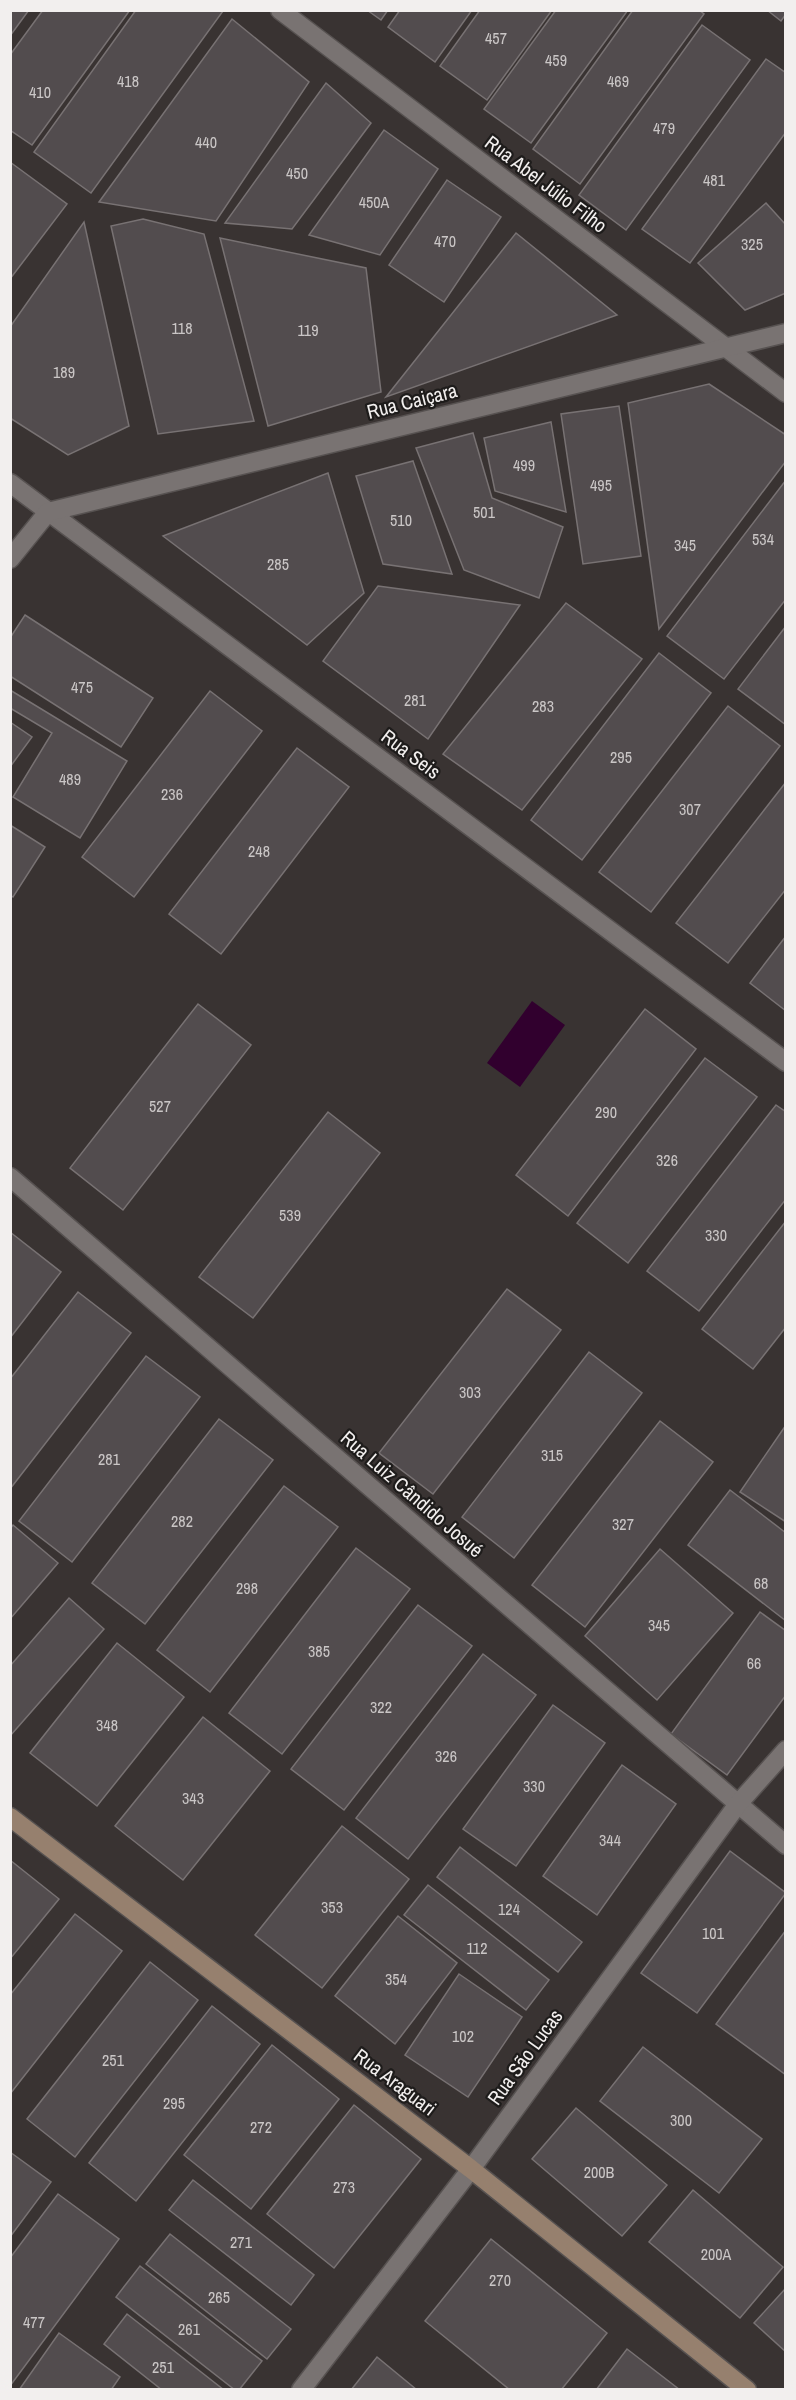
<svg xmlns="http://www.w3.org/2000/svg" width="796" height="2400" font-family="'Archivo Narrow',sans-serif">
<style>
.water{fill:#31002e}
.building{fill:#524c4e;stroke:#787273;stroke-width:1.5}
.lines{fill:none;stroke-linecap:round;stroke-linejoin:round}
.street-casing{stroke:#575251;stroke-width:21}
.secondary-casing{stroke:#575251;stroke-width:21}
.street{stroke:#797372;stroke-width:18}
.secondary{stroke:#96806e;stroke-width:18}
.labels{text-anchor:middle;stroke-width:4.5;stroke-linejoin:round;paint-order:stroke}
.number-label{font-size:16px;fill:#cac6c6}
.street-label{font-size:20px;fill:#f2efee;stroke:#1e1c1b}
</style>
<rect width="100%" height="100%" fill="#393332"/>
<polygon class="water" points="532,1001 565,1025 520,1087 487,1063"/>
<g class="building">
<polygon points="10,10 29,10 10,36"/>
<polygon points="43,10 130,10 32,145 10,130 10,55"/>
<polygon points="136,10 223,11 91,193 34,152"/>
<polygon points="367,10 388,10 381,20"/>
<polygon points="400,10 472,10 435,62 388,27"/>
<polygon points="480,10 552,10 487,100 440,66"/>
<polygon points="556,10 628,10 531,143 484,109"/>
<polygon points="633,10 699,10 704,14 580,184 533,149"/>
<polygon points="767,10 786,10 786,14 781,21"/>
<polygon points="232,19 309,82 216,221 99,202"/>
<polygon points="702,25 750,60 626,230 579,195"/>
<polygon points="766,59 786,73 786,132 690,263 642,229"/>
<polygon points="326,83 371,123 292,229 225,223"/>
<polygon points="384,130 438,169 380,255 309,235"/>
<polygon points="10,162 67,204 10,279"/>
<polygon points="447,180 501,217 444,302 389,265"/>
<polygon points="766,203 786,225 786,293 745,310 698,263"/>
<polygon points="143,219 204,234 254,421 158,434 111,226"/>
<polygon points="84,222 129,426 68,455 10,418 10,327"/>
<polygon points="516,233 617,315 386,397"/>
<polygon points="220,238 366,268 381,392 268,426"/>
<polygon points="709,384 786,435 786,461 659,629 628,403"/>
<polygon points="619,406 641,556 583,564 561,414"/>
<polygon points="551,422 566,512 495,491 484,438"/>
<polygon points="473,433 492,498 563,527 539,598 464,570 416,448"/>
<polygon points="413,461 452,574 383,564 356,476"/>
<polygon points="328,473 364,593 307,645 163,536"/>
<polygon points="786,480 786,599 724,679 667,636"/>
<polygon points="378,586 520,605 428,739 323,661"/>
<polygon points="566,603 642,659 522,810 443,754"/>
<polygon points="25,615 153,698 121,747 10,676 10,638"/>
<polygon points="786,626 786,725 738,689"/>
<polygon points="659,653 711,693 582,860 531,820"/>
<polygon points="10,690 127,761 80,838 13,797 52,733 10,708"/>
<polygon points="210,691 262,731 134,897 82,857"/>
<polygon points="728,706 780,746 651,912 599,872"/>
<polygon points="10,722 32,737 10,767"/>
<polygon points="297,748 349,787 221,954 169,914"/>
<polygon points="786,782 786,889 728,963 676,923"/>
<polygon points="10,825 45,847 13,897 10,895"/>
<polygon points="786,936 786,1011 750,983"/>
<polygon points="198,1004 251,1045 123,1210 70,1168"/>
<polygon points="645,1009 696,1049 568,1216 516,1175"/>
<polygon points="705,1058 757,1097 628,1263 577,1223"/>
<polygon points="776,1105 786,1112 786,1199 699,1311 647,1271"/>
<polygon points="328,1112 380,1153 253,1318 199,1277"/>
<polygon points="786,1221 786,1327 753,1369 702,1329"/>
<polygon points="10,1232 61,1272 10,1338"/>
<polygon points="507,1289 561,1330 433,1494 379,1453"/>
<polygon points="78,1292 131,1333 10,1489 10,1379"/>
<polygon points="589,1352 642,1393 514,1558 462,1517"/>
<polygon points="146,1356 200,1397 72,1562 19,1521"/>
<polygon points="219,1419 273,1460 145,1624 92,1583"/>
<polygon points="660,1421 713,1462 585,1627 532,1585"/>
<polygon points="786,1425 786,1522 740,1492"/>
<polygon points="284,1486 338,1527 210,1692 157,1650"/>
<polygon points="730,1490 786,1533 786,1621 688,1545"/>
<polygon points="13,1525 58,1563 10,1619 10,1529"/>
<polygon points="356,1548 410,1589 282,1754 229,1713"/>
<polygon points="660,1549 733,1613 657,1700 585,1636"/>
<polygon points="69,1598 104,1629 10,1736 10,1666"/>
<polygon points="418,1605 472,1646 344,1810 291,1769"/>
<polygon points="760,1612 786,1631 786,1695 727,1775 671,1734"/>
<polygon points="117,1643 184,1697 97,1806 30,1753"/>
<polygon points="483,1654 536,1695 408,1859 356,1818"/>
<polygon points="553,1705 605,1743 516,1866 463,1829"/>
<polygon points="203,1717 270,1771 183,1880 115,1826"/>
<polygon points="622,1765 676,1804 597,1915 543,1876"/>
<polygon points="342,1826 409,1879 322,1988 255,1935"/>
<polygon points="460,1847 582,1942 558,1972 437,1877"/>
<polygon points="730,1851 786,1893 697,2013 641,1973"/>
<polygon points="10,1860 59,1899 10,1959"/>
<polygon points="428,1885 549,1980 526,2010 404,1915"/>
<polygon points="75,1914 122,1951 10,2094 10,1995"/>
<polygon points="398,1916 457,1963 395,2044 335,1996"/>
<polygon points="786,1930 786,2075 716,2024"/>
<polygon points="150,1962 198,2000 75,2157 27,2119"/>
<polygon points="459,1974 522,2017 468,2097 405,2055"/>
<polygon points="212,2006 260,2044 136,2201 89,2163"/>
<polygon points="272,2045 339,2099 251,2209 184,2155"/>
<polygon points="643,2047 762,2139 719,2193 600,2101"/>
<polygon points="354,2105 421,2159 334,2268 267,2214"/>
<polygon points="576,2108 667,2185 622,2236 532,2159"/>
<polygon points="10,2152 51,2182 10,2237"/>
<polygon points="193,2180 314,2275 291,2305 169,2210"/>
<polygon points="693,2190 783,2267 740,2318 649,2242"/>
<polygon points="58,2194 119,2239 10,2386 10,2258"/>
<polygon points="170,2234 291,2329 267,2359 146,2264"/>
<polygon points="491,2239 607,2333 561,2390 510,2390 425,2321"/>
<polygon points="140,2266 262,2361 239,2390 235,2390 116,2297"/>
<polygon points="786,2288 786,2352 754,2323"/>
<polygon points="127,2314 224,2390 162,2390 104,2344"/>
<polygon points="59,2333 120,2377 111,2390 19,2390"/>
<polygon points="627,2349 680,2390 596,2390"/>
<polygon points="377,2357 417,2390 351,2390"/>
</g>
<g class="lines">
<defs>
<g id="street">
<polyline points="280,10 786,393"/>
<polyline points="10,483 786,1062"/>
<polyline points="10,559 48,512 786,333"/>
<polyline points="10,1177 786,1845"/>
<polyline points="301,2390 471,2169 738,1804 786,1750"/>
</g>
<polyline id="secondary" points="10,1817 471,2169 747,2390"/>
</defs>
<use href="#street" class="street-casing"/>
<use href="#secondary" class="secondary-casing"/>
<use href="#street" class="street"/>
<use href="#secondary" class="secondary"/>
</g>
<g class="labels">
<g class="number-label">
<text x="496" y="44">457</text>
<text x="556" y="66">459</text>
<text x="128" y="87">418</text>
<text x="618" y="87">469</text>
<text x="40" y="98">410</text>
<text x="664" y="134">479</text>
<text x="206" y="148">440</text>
<text x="297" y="179">450</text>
<text x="714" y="186">481</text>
<text x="374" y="208">450A</text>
<text x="445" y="247">470</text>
<text x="752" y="250">325</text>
<text x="182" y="334">118</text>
<text x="308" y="336">119</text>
<text x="64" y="378">189</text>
<text x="524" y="471">499</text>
<text x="601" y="491">495</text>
<text x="484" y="518">501</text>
<text x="401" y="526">510</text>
<text x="763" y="545">534</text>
<text x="685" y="551">345</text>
<text x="278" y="570">285</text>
<text x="82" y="693">475</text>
<text x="415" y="706">281</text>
<text x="543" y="712">283</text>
<text x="621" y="763">295</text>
<text x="70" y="785">489</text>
<text x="172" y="800">236</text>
<text x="690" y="815">307</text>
<text x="259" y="857">248</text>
<text x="160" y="1112">527</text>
<text x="606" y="1118">290</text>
<text x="667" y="1166">326</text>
<text x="290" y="1221">539</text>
<text x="716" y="1241">330</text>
<text x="470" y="1398">303</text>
<text x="552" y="1461">315</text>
<text x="109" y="1465">281</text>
<text x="182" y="1527">282</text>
<text x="623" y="1530">327</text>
<text x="761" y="1589">68</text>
<text x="247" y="1594">298</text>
<text x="659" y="1631">345</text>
<text x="319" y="1657">385</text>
<text x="754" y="1669">66</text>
<text x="381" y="1713">322</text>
<text x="107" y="1731">348</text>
<text x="446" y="1762">326</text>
<text x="534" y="1792">330</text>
<text x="193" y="1804">343</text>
<text x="610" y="1846">344</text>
<text x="332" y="1913">353</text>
<text x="509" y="1915">124</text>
<text x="713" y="1939">101</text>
<text x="477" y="1954">112</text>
<text x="396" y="1985">354</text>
<text x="463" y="2042">102</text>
<text x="113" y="2066">251</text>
<text x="174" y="2109">295</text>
<text x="681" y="2126">300</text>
<text x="261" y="2133">272</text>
<text x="599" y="2178">200B</text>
<text x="344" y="2193">273</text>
<text x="241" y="2248">271</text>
<text x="716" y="2260">200A</text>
<text x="500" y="2286">270</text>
<text x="219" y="2303">265</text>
<text x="34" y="2328">477</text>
<text x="189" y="2335">261</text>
<text x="163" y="2373">251</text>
</g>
<g class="street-label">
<text transform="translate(546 184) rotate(37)" y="7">Rua Abel Júlio Filho</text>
<text transform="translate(412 401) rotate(-14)" y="7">Rua Caiçara</text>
<text transform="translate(411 754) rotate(37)" y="7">Rua Seis</text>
<text transform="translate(412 1494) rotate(41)" y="7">Rua Luiz Cândido Josué</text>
<text transform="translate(525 2057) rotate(-54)" y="7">Rua São Lucas</text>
<text transform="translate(395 2082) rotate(37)" y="7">Rua Araguari</text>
</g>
</g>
<rect width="796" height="2400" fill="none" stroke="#f2efee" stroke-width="24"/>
</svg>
